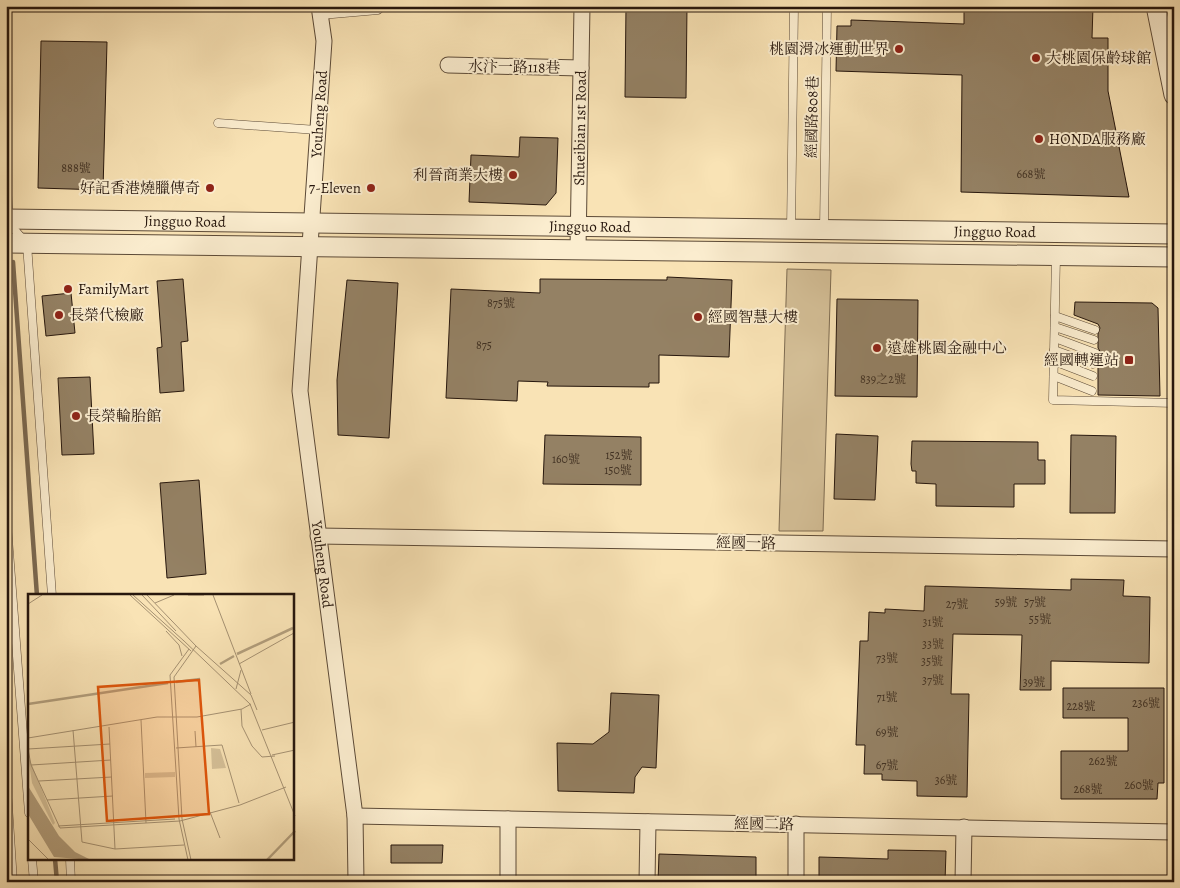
<svg xmlns="http://www.w3.org/2000/svg" width="1180" height="888" font-family="Alegreya,'Noto Serif TC',serif">
<style>
.green{fill:#d5c098;stroke:#7e6c52}
.lines{fill:none;stroke-linecap:round;stroke-linejoin:round}
.stream{stroke:#7a6850;stroke-width:4.5}
.building{fill:#948164;stroke:#27170d}
.service-casing{stroke:#5c4a37;stroke-width:9}
.minor-casing{stroke:#5c4a37;stroke-width:17}
.tertiary-casing{stroke:#5c4a37;stroke-width:21}
.service{stroke:#fbedcf;stroke-width:8}
.minor{stroke:#fbedcf;stroke-width:15}
.tertiary{stroke:#fbedcf;stroke-width:19}
.poi-dot{fill:#8f2418;stroke:#fbedcf;stroke-width:2}
.labels{text-anchor:middle;stroke-width:4;stroke-linejoin:round;paint-order:stroke}
.number-label{font-size:12px;fill:#423223}
.poi-label{font-size:15px;fill:#27170d;stroke:#fbedcf;text-anchor:start}
.street-label{font-size:15px;fill:#27170d;stroke:#fbedcf}
.inset-river{fill:none;stroke:#b29e7c;stroke-width:2.5}
.inset-road{fill:none;stroke:#a59172;stroke-width:1}
.view{fill:#de560c;fill-opacity:0.15;stroke:#de560c;stroke-width:2.5}
.inset-edge{fill:none;stroke:#27170d;stroke-width:2.5}
</style>
<rect width="100%" height="100%" fill="#f9e3b5"/>
<filter id="stains"><feTurbulence type="fractalNoise" baseFrequency=".004" numOctaves="4"/><feColorMatrix values="0 0 0 0 .2 0 0 0 0 .09 0 0 0 0 .02 0 0 0 .5 -.17"/></filter>
<radialGradient id="worn" r=".72"><stop offset=".6" stop-color="#630" stop-opacity="0"/><stop offset="1" stop-color="#630" stop-opacity=".3"/></radialGradient>
<polygon class="green" points="787,269 831,270 823,531 779,531"/>
<g class="lines">
<g class="stream">
<polyline points="6,141 11,214"/>
<polyline points="13,262 37,596"/>
<polyline points="55,859 57,882"/>
</g>
</g>
<g class="building">
<polygon points="626,6 687,6 686,98 625,97"/>
<polygon points="964,6 1093,6 1092,38 1108,38 1108,91 1129,197 961,192 962,75 836,71 837,26 851,26 851,20 964,24"/>
<polygon points="41,41 107,42 103,190 38,188"/>
<polygon points="520,137 558,138 556,193 546,205 469,202 471,155 519,157"/>
<polygon points="667,277 732,280 729,357 659,355 659,383 649,383 649,387 547,386 548,382 518,381 517,401 446,398 451,289 540,293 540,279 667,280"/>
<polygon points="183,279 188,341 181,342 184,391 160,393 157,348 162,347 157,281"/>
<polygon points="347,280 398,283 389,438 338,435 337,380"/>
<polygon points="71,293 75,333 46,336 42,296"/>
<polygon points="837,299 918,300 917,397 835,396"/>
<polygon points="1075,302 1152,303 1158,308 1160,396 1098,395 1098,358 1101,353 1098,348 1098,334 1100,328 1098,324 1074,315"/>
<polygon points="90,377 94,454 62,455 58,378"/>
<polygon points="836,434 878,436 875,500 834,499"/>
<polygon points="545,435 641,437 641,485 543,484"/>
<polygon points="1071,435 1116,436 1115,513 1070,513"/>
<polygon points="912,441 1038,442 1038,460 1045,460 1045,484 1014,484 1014,507 936,506 936,484 916,483 916,471 912,471 911,464"/>
<polygon points="199,480 206,574 167,578 160,483"/>
<polygon points="1071,579 1124,580 1123,596 1150,597 1149,663 1051,661 1051,690 1020,690 1022,635 953,634 951,694 969,694 967,797 917,796 917,781 882,780 882,774 864,774 865,745 856,745 860,641 868,641 869,612 885,613 885,609 924,611 925,586 1071,590"/>
<polygon points="1063,688 1164,688 1164,783 1158,783 1157,799 1061,799 1061,751 1128,751 1128,718 1063,718"/>
<polygon points="611,693 659,695 656,768 642,767 635,777 634,793 558,791 557,743 593,744 609,732"/>
<polygon points="391,845 443,845 442,863 391,863"/>
<polygon points="888,850 946,851 945,882 819,882 819,857 888,859"/>
<polygon points="659,854 756,857 756,882 658,882"/>
</g>
<g class="lines">
<defs>
<g id="service">
<polyline points="321,15 378,10 383,6"/>
<polyline points="218,123 317,130"/>
<polyline points="7,221 27,244 52,596"/>
<polyline points="791,229 794,6"/>
<polyline points="824,229 827,6"/>
<polyline points="1056,256 1053,400 1174,403"/>
<polyline points="1055,316 1095,330"/>
<polyline points="1055,327 1094,340"/>
<polyline points="1055,338 1095,353"/>
<polyline points="1054,350 1093,364"/>
<polyline points="1054,361 1093,376"/>
<polyline points="1054,376 1092,391"/>
<polyline points="6,512 29,813"/>
<polyline points="6,774 13,882"/>
<polyline points="32,859 34,882"/>
<polyline points="70,859 71,882"/>
</g>
<g id="minor">
<path id="s1" d="M319,6L324,41L300,391L355,816L356,882"/>
<polyline points="448,65 581,68"/>
<path id="s2" d="M578,249L582,6"/>
<polyline points="318,536 1174,549"/>
<polyline points="355,816 1174,832"/>
<polyline points="508,882 508,819"/>
<polyline points="647,882 648,822"/>
<polyline points="796,882 796,824"/>
<polyline points="963,882 964,827"/>
</g>
<g id="tertiary">
<polyline points="1156,6 1174,95"/>
<path id="s3" d="M6,219L1174,234"/>
<polyline points="6,243 1174,257"/>
</g>
</defs>
<use href="#service" class="service-casing"/>
<use href="#minor" class="minor-casing"/>
<use href="#tertiary" class="tertiary-casing"/>
<use href="#service" class="service"/>
<use href="#minor" class="minor"/>
<use href="#tertiary" class="tertiary"/>
</g>
<g class="poi-dot">
<circle cx="899" cy="49" r="5"/>
<circle cx="1036" cy="58" r="5"/>
<circle cx="1039" cy="139" r="5"/>
<circle cx="513" cy="175" r="5"/>
<circle cx="210" cy="188" r="5"/>
<circle cx="371" cy="188" r="5"/>
<circle cx="68" cy="289" r="5"/>
<circle cx="59" cy="315" r="5"/>
<circle cx="698" cy="317" r="5"/>
<circle cx="877" cy="348" r="5"/>
<rect x="1124" y="355" width="10" height="10" rx="2.5"/>
<circle cx="76" cy="416" r="5"/>
</g>
<g class="labels">
<g class="number-label">
<text x="76" y="172">888號</text>
<text x="1031" y="178">668號</text>
<text x="501" y="307">875號</text>
<text x="484" y="349">875</text>
<text x="883" y="383">839之2號</text>
<text x="619" y="459">152號</text>
<text x="566" y="463">160號</text>
<text x="618" y="474">150號</text>
<text x="1006" y="606">59號</text>
<text x="1035" y="606">57號</text>
<text x="957" y="608">27號</text>
<text x="1040" y="623">55號</text>
<text x="933" y="626">31號</text>
<text x="933" y="648">33號</text>
<text x="887" y="662">73號</text>
<text x="932" y="665">35號</text>
<text x="933" y="684">37號</text>
<text x="1034" y="686">39號</text>
<text x="887" y="701">71號</text>
<text x="1146" y="707">236號</text>
<text x="1081" y="710">228號</text>
<text x="887" y="736">69號</text>
<text x="1103" y="765">262號</text>
<text x="887" y="769">67號</text>
<text x="946" y="784">36號</text>
<text x="1139" y="789">260號</text>
<text x="1088" y="793">268號</text>
</g>
<g class="poi-label">
<text x="889" y="54" text-anchor="end">桃園滑冰運動世界</text>
<text x="1046" y="63">大桃園保齡球館</text>
<text x="1049" y="144">HONDA服務廠</text>
<text x="503" y="180" text-anchor="end">利晉商業大樓</text>
<text x="200" y="193" text-anchor="end">好記香港燒臘傳奇</text>
<text x="361" y="193" text-anchor="end">7-Eleven</text>
<text x="78" y="294">FamilyMart</text>
<text x="69" y="320">長榮代檢廠</text>
<text x="708" y="322">經國智慧大樓</text>
<text x="887" y="353">遠雄桃園金融中心</text>
<text x="1119" y="365" text-anchor="end">經國轉運站</text>
<text x="86" y="421">長榮輪胎館</text>
</g>
<g class="street-label">
<text transform="translate(514 67) rotate(1)" y="5">水汴一路118巷</text>
<text transform="translate(319 114) rotate(-86)" y="5">Youheng Road</text>
<text transform="translate(812 117) rotate(-89)" y="5">經國路808巷</text>
<text dy="5" stroke="none"><textPath href="#s2" startOffset="121">Shueibian 1st Road</textPath></text>
<text dy="5" stroke="none"><textPath href="#s3" startOffset="179">Jingguo Road</textPath></text>
<text dy="5" stroke="none"><textPath href="#s3" startOffset="584">Jingguo Road</textPath></text>
<text dy="5" stroke="none"><textPath href="#s3" startOffset="989">Jingguo Road</textPath></text>
<text transform="translate(746 543) rotate(1)" y="5">經國一路</text>
<text dy="5" stroke="none"><textPath href="#s1" startOffset="561">Youheng Road</textPath></text>
<text transform="translate(764 824) rotate(1)" y="5">經國二路</text>
</g>
</g>
<g transform="translate(28 594)">
<rect width="266" height="266" fill="#f9e3b5"/>
<path d="M183,154L192,155L198,174L184,175ZM0,161L27,229L25,231L4,189ZM147,178V183L117,184V179Z" fill="#d5c098"/>
<path d="M0,192L31,242L47,258L63,266L26,263L0,220Z" fill="#b29e7c"/>
<path class="inset-river" d="M209,60L265,34M192,70L206,62M148,88L172,85M0,110L140,89M239,266L267,237"/>
<path class="inset-road" d="M102,1L163,57M105,1L156,47M114,1L148,37M119,1L168,52L223,101L229,116M160,1H176M185,1L223,100M127,9L146,1M0,10L14,1M138,37L151,51L154,62M155,46L222,110L267,222M211,70L266,39M208,95L213,76M213,115L214,132L224,152L234,163L247,162M113,126L118,229M81,133L87,255M45,136L54,248L87,255L156,251M234,136L267,128M167,137L168,153M0,144L129,123H169L214,115L223,110M148,154L194,151L211,209M0,155L3,171L32,234L152,227L212,211L258,193M0,155L82,150M244,161L267,156M3,171L83,166M11,187L84,183M19,206L85,202M182,218L192,244M30,232L147,225M0,245L21,266M160,266L151,225L142,81L161,55M163,266L154,225L146,83L168,52"/>
<path class="view" d="M171,86L181,220L79,227L70,93Z"/>
<rect width="266" height="266" class="inset-edge"/>
</g>
<rect width="1180" height="888" fill="none" stroke="#f9e3b5" stroke-width="25"/>
<rect x="8" y="8" width="1165" height="873" fill="none" stroke="#27170d" stroke-width="2.5"/>
<rect x="12" y="12" width="1155" height="863" fill="none" stroke="#27170d"/>
<rect width="100%" height="100%" filter="url(#stains)"/>
<rect width="100%" height="100%" fill="url(#worn)"/>
</svg>
